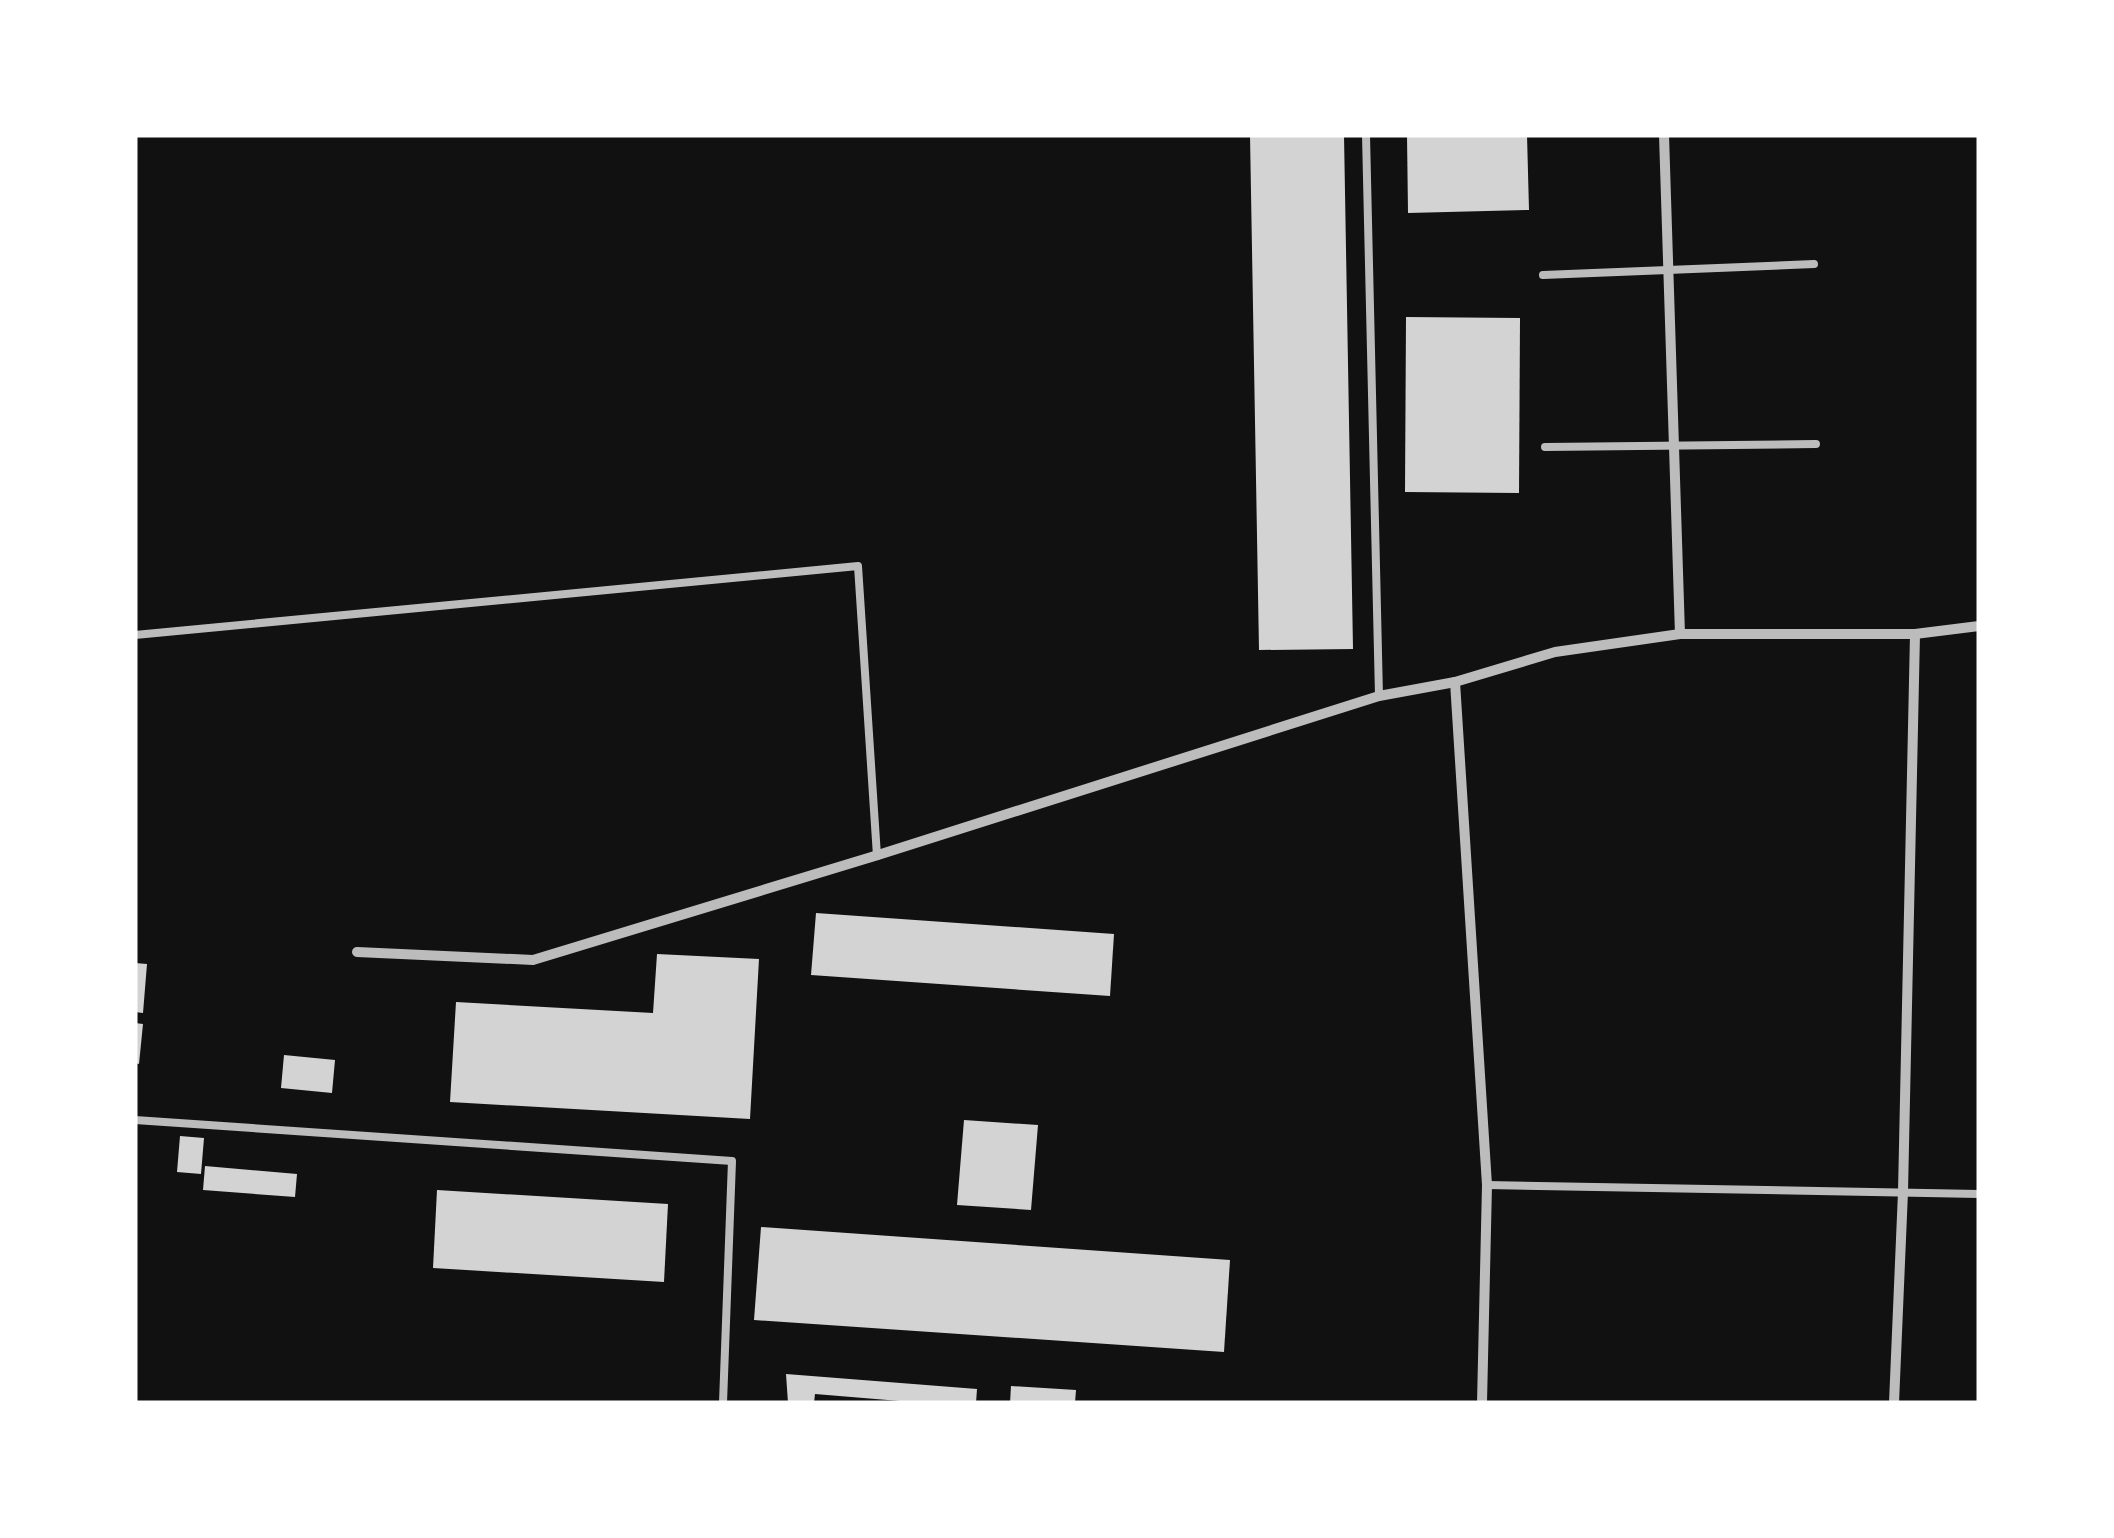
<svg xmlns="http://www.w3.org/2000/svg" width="2114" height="1538" font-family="Quicksand,sans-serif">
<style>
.building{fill:#d3d3d3}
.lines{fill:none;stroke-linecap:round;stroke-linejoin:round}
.service{stroke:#bcbcbc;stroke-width:8}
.minor{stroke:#bcbcbc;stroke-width:10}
</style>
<rect width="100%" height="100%" fill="#111"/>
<g class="building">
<polygon points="1250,135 1344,135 1353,649 1259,650"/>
<polygon points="1407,135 1527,135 1529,210 1408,213"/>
<polygon points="1406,317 1520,318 1519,493 1405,492"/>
<polygon points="816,913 1114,934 1110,996 811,975"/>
<polygon points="657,954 759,959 750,1119 450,1102 456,1002 653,1013"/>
<polygon points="135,963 147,964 143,1013 135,1012"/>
<polygon points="135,1023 143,1024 139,1064 135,1063"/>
<polygon points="284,1055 335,1060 332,1093 281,1088"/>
<polygon points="964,1120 1038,1125 1031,1210 957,1205"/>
<polygon points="180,1136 204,1138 201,1174 177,1172"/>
<polygon points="205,1166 297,1174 295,1197 203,1190"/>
<polygon points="437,1190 668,1204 664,1282 433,1268"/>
<polygon points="761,1227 1230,1260 1224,1352 754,1320"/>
<polygon points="786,1374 977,1389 976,1403 924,1403 815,1394 814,1403 788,1403"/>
<polygon points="1011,1386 1076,1390 1075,1403 1010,1403"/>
</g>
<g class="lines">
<g class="service">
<polyline points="1366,135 1379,696"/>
<polyline points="1543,275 1814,264"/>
<polyline points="1545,447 1816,444"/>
<polyline points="135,635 858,566 877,856"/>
<polyline points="135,1120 732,1161 723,1403"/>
<polyline points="1487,1185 1979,1194"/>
</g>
<g class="minor">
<polyline points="1664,135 1680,634"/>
<polyline points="1455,682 1487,1185 1482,1403"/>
<polyline points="357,952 533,960 878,855 1379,696 1455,682 1555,652 1680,634 1915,634 1979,626"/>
<polyline points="1894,1403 1903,1192 1915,634"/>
</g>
</g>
<rect width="2114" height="1538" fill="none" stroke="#ffffff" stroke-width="275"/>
</svg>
